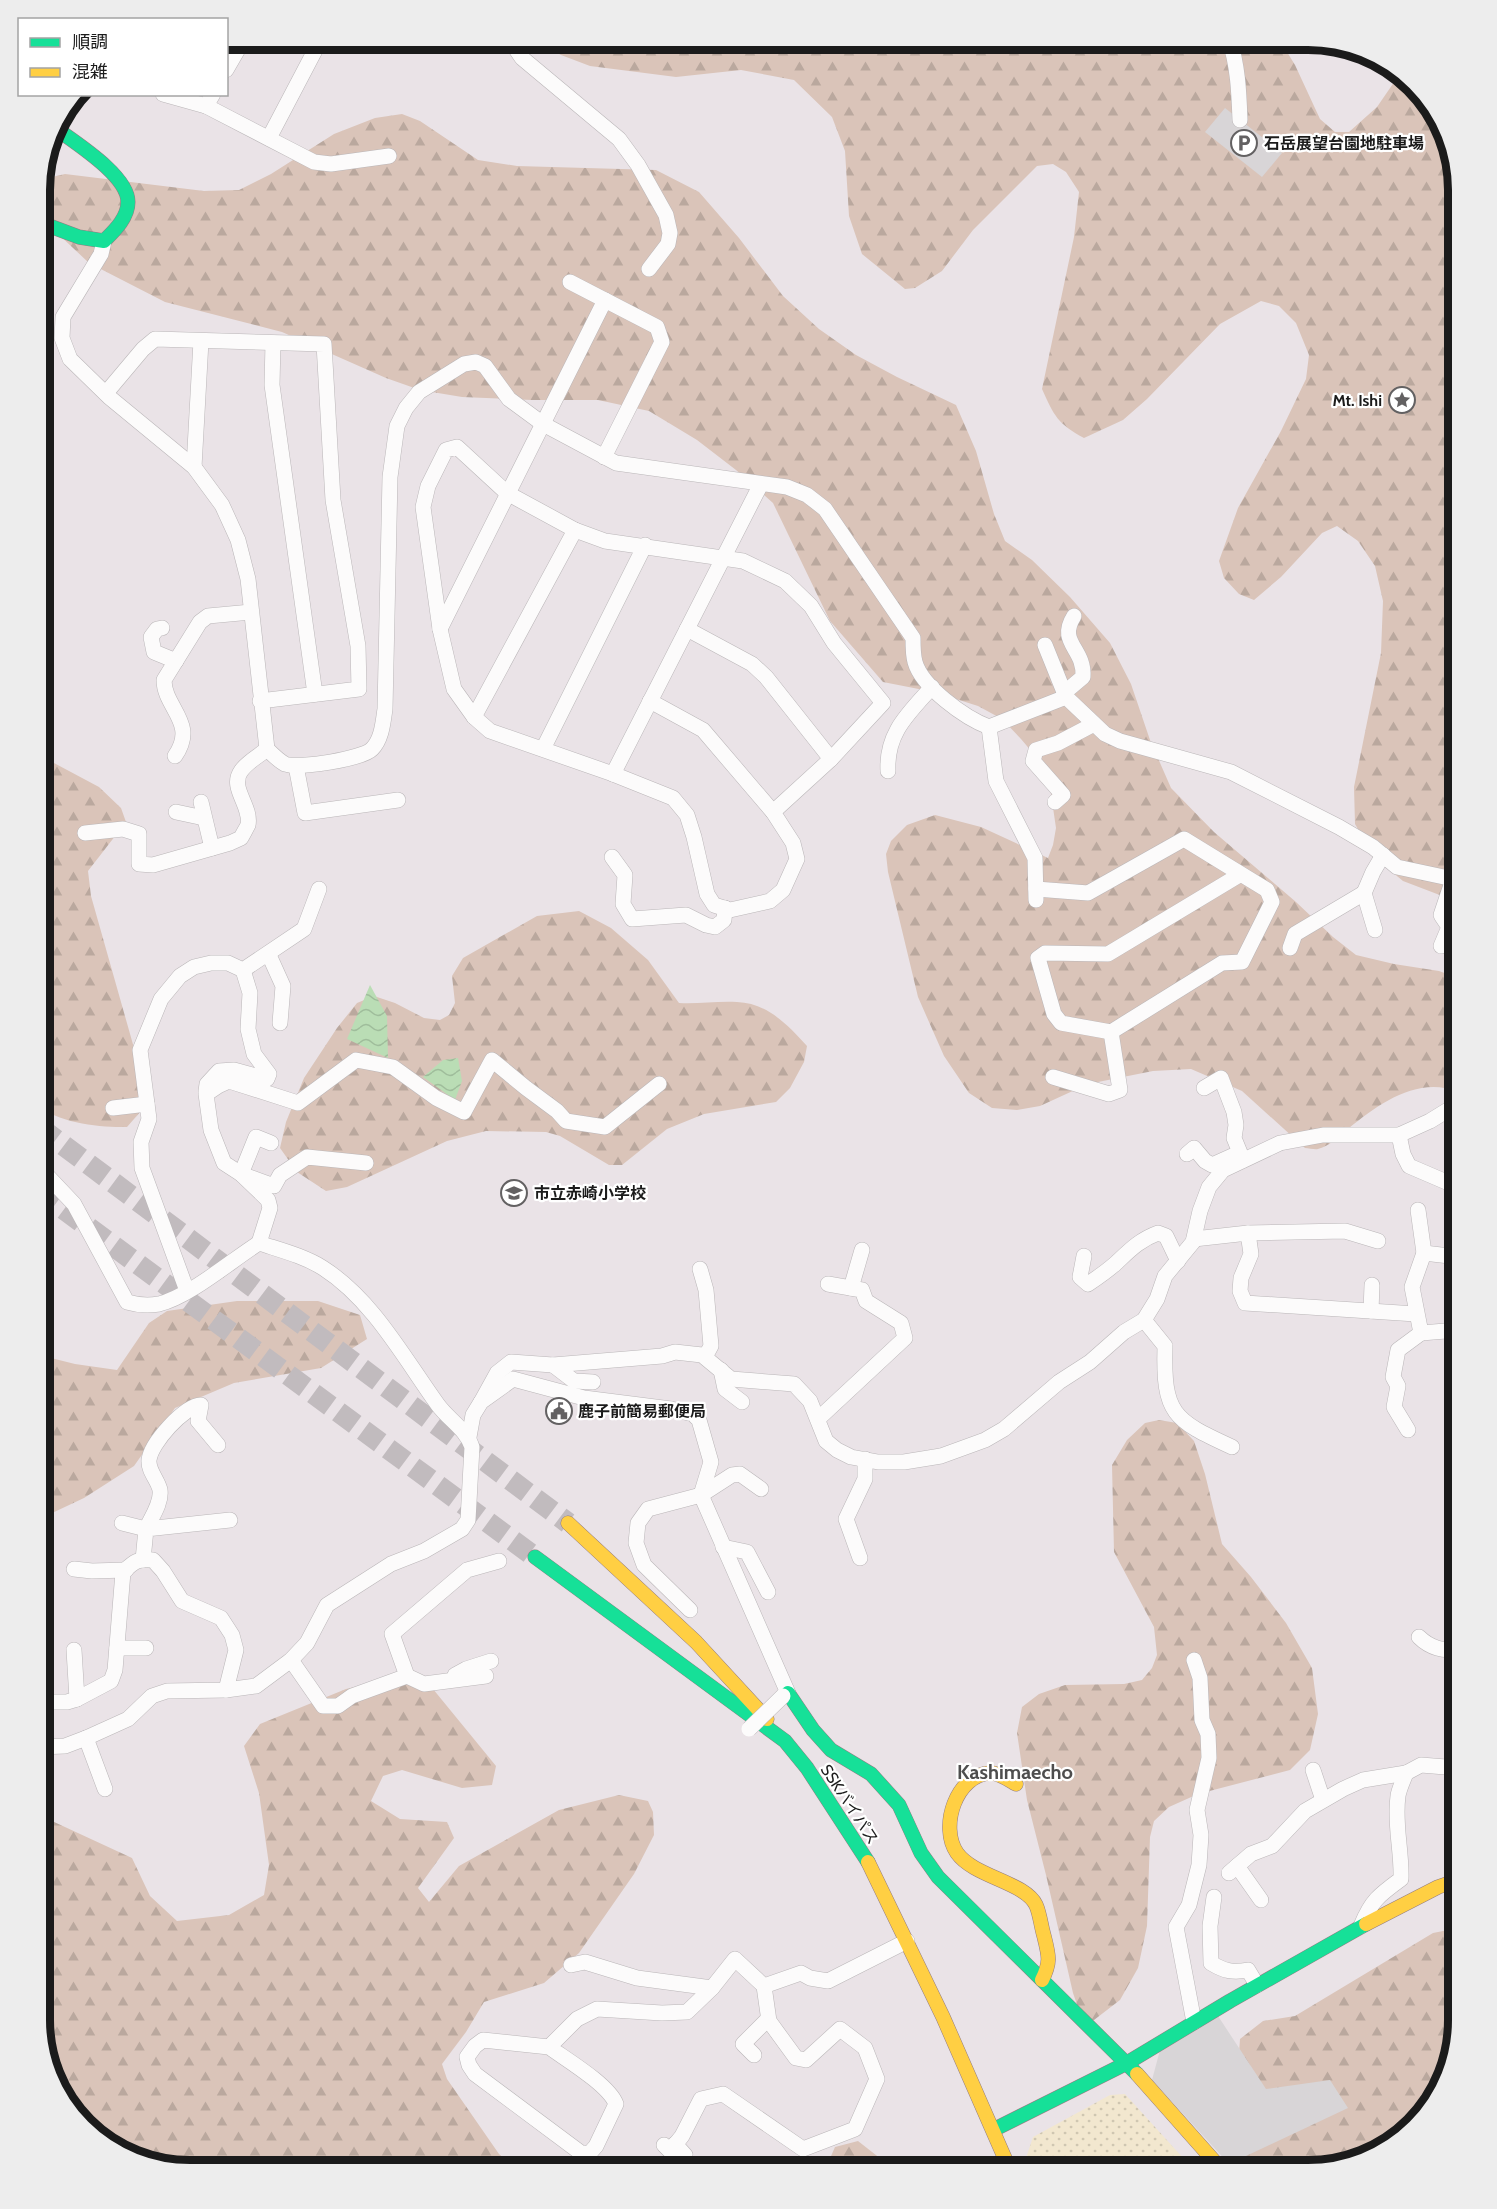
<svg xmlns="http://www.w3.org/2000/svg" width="1497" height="2209" font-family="Cabin,'Noto Sans JP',sans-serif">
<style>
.forest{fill:url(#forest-firs)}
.park{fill:url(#park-dots)}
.parking{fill:#d8d5d7}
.water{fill:url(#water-waves)}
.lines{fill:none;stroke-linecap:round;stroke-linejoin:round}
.secondary-tunnel{stroke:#c1bbbe;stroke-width:21;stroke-dasharray:21 10;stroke-linecap:butt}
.street-casing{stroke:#bab6b8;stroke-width:16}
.fast-casing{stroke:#947c82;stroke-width:15}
.slow-casing{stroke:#947c82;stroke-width:15}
.street{stroke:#fcfbfb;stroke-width:15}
.fast{stroke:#16e098;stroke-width:14}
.slow{stroke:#ffcf43;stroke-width:14}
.street-bridge-casing{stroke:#bab6b8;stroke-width:16;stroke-linecap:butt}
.street-bridge{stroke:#fcfbfb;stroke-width:15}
.labels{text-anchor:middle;stroke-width:4.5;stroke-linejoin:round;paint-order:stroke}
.poi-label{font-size:16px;font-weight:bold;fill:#1b1b1b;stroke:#fff;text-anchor:start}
.street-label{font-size:16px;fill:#1b1b1b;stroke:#fff}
.quarter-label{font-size:20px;font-weight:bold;fill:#4e4e4e;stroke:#fff}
.rim{fill:none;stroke:#1b1b1b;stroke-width:8}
</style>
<defs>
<pattern id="forest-firs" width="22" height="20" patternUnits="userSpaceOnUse" patternTransform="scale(1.5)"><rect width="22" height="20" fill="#dac4b9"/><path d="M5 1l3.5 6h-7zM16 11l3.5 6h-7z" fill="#baa89e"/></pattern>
<pattern id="park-dots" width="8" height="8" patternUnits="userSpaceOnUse" patternTransform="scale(1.5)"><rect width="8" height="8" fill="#f2e7cf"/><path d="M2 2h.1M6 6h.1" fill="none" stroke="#cfc6b1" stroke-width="1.8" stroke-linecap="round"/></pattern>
<pattern id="water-waves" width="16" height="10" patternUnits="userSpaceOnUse" patternTransform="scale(1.5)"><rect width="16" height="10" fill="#baddb5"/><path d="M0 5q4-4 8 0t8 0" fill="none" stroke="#9fbd9b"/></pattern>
</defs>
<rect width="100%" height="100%" fill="#eae3e7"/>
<g class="forest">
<path d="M537,39H1279L1295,65L1320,119L1335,132H1349L1377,107L1399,75L1438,114L1458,189V902L1403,881L1375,858L1355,824L1354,787L1381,653L1383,601L1375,566L1358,541L1337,526L1322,533L1281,577L1254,600L1239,594L1224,578L1219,561L1238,508L1281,431L1306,379L1309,355L1296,323L1279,306L1261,301L1220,324L1147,399L1123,420L1084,438C1058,424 1054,416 1042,389L1074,237L1079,192L1066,172L1053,164L1037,166L973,230L942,271L915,288L905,289L862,254L849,216L845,151L832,117L794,80L741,70L676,77L590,66L561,55L541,44Z"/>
<path d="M402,114L420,121L478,160L517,166L656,170L699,192L739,238L783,296L819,329L856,355L897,377L956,405L976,451L994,514L1005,541L1032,560L1070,597L1110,643L1131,684L1150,740L1171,788L1214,832L1296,902L1333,937L1356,955L1394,964L1439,971L1458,978V1092C1419,1075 1378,1104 1349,1128C1340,1135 1330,1146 1318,1149C1315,1150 1309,1148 1305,1148L1242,1091L1191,1069L1153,1071L1088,1084L1040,1106L1017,1110L992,1108L969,1093L944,1056L918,997L888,872L886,854L891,841L907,825L935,815L981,827L1048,858L1053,845L1056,828L1051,794L1043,765L1021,739L1002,719L978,706L934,692L883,682L830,621L773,503L736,470L697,440L649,411L598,400H532L462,397L420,390L386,378L282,332L165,302L89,263L39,216V180L65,174L204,191L239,190L271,174L334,134L375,118Z"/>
<path d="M39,755L99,787L121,808L126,822L88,871L91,896L136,1055L141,1111L127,1127C103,1128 56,1123 39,1105Z"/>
<path d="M579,911L611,928L648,960L679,1003C698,1004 717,1001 737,1002C767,1003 788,1025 807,1046L804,1062L790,1088L776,1102L704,1114L667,1129L622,1165H609L560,1136L546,1132L486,1131L447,1141L347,1187L326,1191L297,1172L280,1148L286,1122L304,1078L337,1028L357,1003L374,996L395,1003L424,1018L440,1020L449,1015L455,1003L452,976L463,958L537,916Z"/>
<polygon points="237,1301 318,1301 360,1315 367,1339 321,1368 234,1383 175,1408 134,1466 84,1498 50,1514 39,1531 39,1355 75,1364 117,1370 149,1323 167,1311"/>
<polygon points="1159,1420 1177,1423 1194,1441 1205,1474 1222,1544 1251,1577 1286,1623 1312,1668 1318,1714 1310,1750 1290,1770 1198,1794 1169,1807 1154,1821 1150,1837 1147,1926 1138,1968 1120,2000 1094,2020 1082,2019 1073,1993 1046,1875 1027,1800 1017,1733 1022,1707 1039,1694 1065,1685 1124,1684 1142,1680 1152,1668 1157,1655 1154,1627 1114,1552 1112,1465 1127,1440 1145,1423"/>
<polygon points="401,1676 433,1689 496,1766 492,1785 462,1788 402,1770 383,1776 371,1801 400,1819 447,1822 454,1838 418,1888 429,1902 459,1866 559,1810 619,1795 648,1801 653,1812 654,1835 634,1874 579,1953 544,1983 484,2002 466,2032 442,2064 447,2079 499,2154 517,2170 180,2170 114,2150 59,2095 39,2020 39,1815 132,1858 150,1896 177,1921 229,1915 264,1895 269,1865 259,1793 244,1746 260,1724 346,1689"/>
<polygon points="1458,1928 1458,2020 1438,2095 1383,2150 1308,2170 1235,2170 1235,2112 1240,2039 1263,2021 1295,2016 1433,1933"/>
<polygon points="858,2141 895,2170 825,2170 835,2147"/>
</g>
<polygon class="park" points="1125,2094 1194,2170 1031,2170 1026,2158 1033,2137 1110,2095"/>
<g class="parking">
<polygon points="1225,108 1282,153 1262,177 1205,132"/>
<polygon points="1218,2016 1266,2089 1330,2080 1348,2108 1229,2164 1152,2080 1160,2050"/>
</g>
<g class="water">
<polygon points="370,985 387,1016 388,1058 347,1039"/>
<polygon points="458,1058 462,1081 455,1100 423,1077 443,1060"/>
</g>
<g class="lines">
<g class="secondary-tunnel">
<polyline points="39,1127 568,1523"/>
<polyline points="39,1191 535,1557"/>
</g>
<defs>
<g id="street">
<polyline points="509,39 522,58 619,139 638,165 666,215 670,233 668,244 649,269"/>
<path d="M1229,39C1238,65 1239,93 1240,120"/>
<polyline points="226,70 244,39"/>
<polyline points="163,94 206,106 213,94"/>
<polyline points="206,106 314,162 331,164 389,156"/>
<polyline points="269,138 321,39"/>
<path d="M104,241L101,254L63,317L62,338L70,359L109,397L194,467L222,505L238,540L248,579L267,749C272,754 279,761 285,764C299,769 362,759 372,749C382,739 383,722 385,709L390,477L397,426L406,408L419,392L464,364L476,362L485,366L509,399L543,424L616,463L787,487L807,495L825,509L913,638C913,645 913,655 915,662C922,687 965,718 989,727L1066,697L1105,734L1120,741L1231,772L1339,827L1373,847L1397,867L1458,880"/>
<polyline points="570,282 657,327 662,342 604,457"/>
<polyline points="273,343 272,385 315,694"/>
<polyline points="106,393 143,349 155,339 324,344 333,500 358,646 359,689 260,701"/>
<polygon points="457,447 507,493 575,530 605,541 743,561 785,581 811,606 834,643 883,703 831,759 773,812 793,843 797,859 783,890 770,901 730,910 714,905 707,894 694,837 687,815 673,798 613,774 490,731 474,717 454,689 440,629 423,507 428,486 446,450"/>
<polyline points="194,467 201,341"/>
<polyline points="162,628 157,629 151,637 154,652 176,661"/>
<polyline points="440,629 605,300"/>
<polyline points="687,629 752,664 766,677 831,759"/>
<polyline points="1045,645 1066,697"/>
<path d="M1064,693L1083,677C1085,648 1057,643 1074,616"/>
<polyline points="650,701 703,730 773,812"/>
<polyline points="474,717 575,530"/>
<polyline points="989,727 996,781 1035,858 1036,900"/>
<polyline points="543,749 645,545"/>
<path d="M175,756C198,723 164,708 164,680L200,622L208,616L251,612"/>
<polyline points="296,766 305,813 398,800"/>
<path d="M888,771C886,733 908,714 932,687"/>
<polyline points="613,774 761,484"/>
<polyline points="201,802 212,848"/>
<polyline points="1055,802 1063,795 1033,761 1036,750 1058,743 1094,724"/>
<polyline points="176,812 204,818"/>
<path d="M85,833L123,829L139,834V864L153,865L230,843L241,838C243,834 246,829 248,825C252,806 229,788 241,771C247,762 259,756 267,749"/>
<polyline points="612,857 625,875 623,904 632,919 686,915 706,925 715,927 724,920 725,908"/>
<polyline points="1036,889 1088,893 1184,839 1267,890 1272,902 1242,962 1222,963 1111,1032 1061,1023 1054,1014 1038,958 1045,953 1108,954 1241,874"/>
<polyline points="1375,930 1364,893 1373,872 1383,855"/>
<polyline points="1441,946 1449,927 1441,915 1453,879"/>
<polyline points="1290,948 1295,934 1364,893"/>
<polyline points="269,955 283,986 280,1023"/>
<polyline points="1053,1077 1109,1094 1120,1090 1111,1032"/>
<polyline points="1204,1088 1221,1078 1234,1112 1236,1125 1234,1138 1243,1160"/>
<polyline points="206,1091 207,1084 219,1071 234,1070 267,1079 269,1074 254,1054 248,1029 250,993 243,970"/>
<polyline points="113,1108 147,1104"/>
<polyline points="1399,1135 1403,1154 1409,1166 1458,1187"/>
<polyline points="271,1143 256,1137 241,1174 274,1186 280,1175 307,1157 366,1163"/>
<polyline points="1187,1154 1194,1148 1205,1161 1212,1165 1232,1156"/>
<polyline points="1418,1210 1424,1253"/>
<polyline points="1248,1233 1345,1231 1378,1241"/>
<polyline points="1194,1239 1248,1233 1251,1254 1241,1278 1240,1291 1245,1303 1416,1314"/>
<polyline points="259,1243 270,1208 268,1200 241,1174 224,1163 211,1130 206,1094 218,1086 229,1081 298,1103 356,1060 393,1067 436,1098 464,1112 492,1060 526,1088 557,1111 566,1121 605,1127 659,1084"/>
<path d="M1084,1256L1080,1277L1088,1284C1097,1278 1107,1271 1115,1264C1129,1251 1139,1240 1158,1233L1166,1236L1178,1261"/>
<polyline points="700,1269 706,1290 711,1346 705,1357"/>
<polyline points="851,1288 862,1250"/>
<polyline points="187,1291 142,1168 141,1142 149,1119 140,1050 161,999 180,976 194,967 211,963 228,963 243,970 304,929 319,889"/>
<polyline points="1371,1311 1372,1285"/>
<path d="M1144,1320L1165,1346C1163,1414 1173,1420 1232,1447"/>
<polyline points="1458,1330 1421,1333 1412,1287 1424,1253 1458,1257"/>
<polyline points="553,1365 574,1381 593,1382"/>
<polyline points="721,1370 725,1389 742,1402"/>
<polyline points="481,1402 497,1373 511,1362 553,1365 662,1356 675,1352 702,1355 731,1379 794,1384 810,1401 826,1441 837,1450 851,1457 878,1462 904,1462 941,1456 985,1440 1004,1429 1059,1382 1090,1362 1124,1332 1144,1320 1157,1299 1165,1276 1193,1242 1200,1211 1209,1187 1223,1170 1280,1143 1323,1135 1399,1135 1430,1121 1456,1105 1458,1100"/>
<polyline points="818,1419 905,1338 901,1323 866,1301 862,1290 828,1284"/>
<polyline points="1408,1430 1394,1407 1398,1386 1393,1377 1398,1350 1421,1333"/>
<polyline points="469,1437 473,1415 481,1402 513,1379 584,1398 671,1409 693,1414 699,1420 711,1462 701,1495 788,1693 783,1696"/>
<path d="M122,1523L146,1529C151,1518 162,1503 160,1490C158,1480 148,1471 149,1460C151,1443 184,1406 201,1405L198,1421L218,1445"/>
<polyline points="723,1547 747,1552 768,1592"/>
<polyline points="860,1558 846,1519 865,1479 865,1459"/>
<polyline points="143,1560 146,1529 230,1520"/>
<polyline points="74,1569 92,1571 126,1570"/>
<polyline points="690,1610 644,1565 636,1543 638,1523 648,1509 701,1495 732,1475 740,1474 761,1489"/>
<path d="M1419,1637C1429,1647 1445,1653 1458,1648"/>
<polyline points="117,1648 146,1648"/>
<path d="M74,1650L77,1699L111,1681L115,1670L123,1572C135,1561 137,1559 153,1560L163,1571L182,1601L221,1618L232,1635L236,1650L226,1690"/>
<polyline points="291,1660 323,1706 338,1706 352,1696 407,1676 392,1634 467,1570 499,1561"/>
<polyline points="455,1675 466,1669 491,1661"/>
<polyline points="407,1676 424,1684 486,1676"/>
<polyline points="52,1702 67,1702 77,1699"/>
<polyline points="86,1738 105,1789"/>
<path d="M39,1747L65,1746L86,1738L128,1719L152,1696L167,1691L226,1690L256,1686L291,1660L307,1643L327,1605L391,1564L424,1551L462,1529L468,1520L472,1447C466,1429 449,1420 438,1405C404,1358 373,1300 323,1268C304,1256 280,1250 259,1243C232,1260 189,1297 159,1304C147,1306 137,1305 127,1302L74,1204L39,1167"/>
<polyline points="1313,1770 1323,1800"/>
<polyline points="1237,1866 1261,1900"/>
<polyline points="1229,1873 1251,1854 1272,1846 1305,1811 1343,1789 1363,1780 1406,1773"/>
<path d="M1214,1897L1210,1926L1211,1963C1224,1971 1233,1973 1248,1970L1257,1985"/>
<path d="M1361,1926C1371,1901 1379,1895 1401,1879C1402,1851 1394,1824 1398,1796C1399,1789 1403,1781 1406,1773L1421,1765L1458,1768"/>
<polyline points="571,1965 585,1962 637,1978 712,1988"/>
<polyline points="1194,2022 1176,1927 1189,1905 1199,1865 1201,1835 1197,1810 1209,1758 1208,1734 1202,1720 1200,1678 1194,1660"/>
<path d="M549,2047C567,2060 609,2085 616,2104L596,2146L589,2154L581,2153L475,2074L469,2065L467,2057L475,2046L483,2040L549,2047L577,2019L597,2009L662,2013L687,2012L712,1988L735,1959L764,1986L801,1973L810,1978L828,1981L907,1941"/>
<polyline points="754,2055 743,2044 768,2019"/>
<polyline points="664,2145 670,2151 682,2136 701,2099 723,2094 803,2149 855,2129 877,2079 865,2048 840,2029 806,2060 796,2058 769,2021 764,1986"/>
<polyline points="675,2170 685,2155 675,2144"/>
</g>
<g id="fast">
<path d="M39,222L79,237L104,241C114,231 128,218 128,202C128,175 74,142 54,127"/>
<polyline points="535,1557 785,1741 807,1768 868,1862"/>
<polyline points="788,1693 813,1730 831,1750 871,1774 899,1805 921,1853 938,1877 1137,2074"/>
<polyline points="993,2130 1127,2063 1230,2001 1366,1924"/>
</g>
<g id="slow">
<polyline points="568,1523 696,1642 767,1719"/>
<path d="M1016,1784C1009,1780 999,1773 991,1773C956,1774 939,1827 957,1853C974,1877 1025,1882 1036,1905C1040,1914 1041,1926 1044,1936C1049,1956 1051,1962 1042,1980"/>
<polyline points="868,1862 943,2017 1010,2170"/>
<polyline points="1366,1924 1438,1887 1458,1880"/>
<polyline points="1137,2074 1222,2170"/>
</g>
</defs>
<use href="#street" class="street-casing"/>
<use href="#fast" class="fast-casing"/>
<use href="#slow" class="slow-casing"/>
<use href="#street" class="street"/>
<use href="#fast" class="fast"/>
<use href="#slow" class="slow"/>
<defs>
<polyline id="street-bridge" points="749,1729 783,1696"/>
</defs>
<use href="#street-bridge" class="street-bridge-casing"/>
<use href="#street-bridge" class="street-bridge"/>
</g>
<defs>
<symbol id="parking-ring" viewBox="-11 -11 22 22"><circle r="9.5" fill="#fff" stroke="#636162" stroke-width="1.5"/><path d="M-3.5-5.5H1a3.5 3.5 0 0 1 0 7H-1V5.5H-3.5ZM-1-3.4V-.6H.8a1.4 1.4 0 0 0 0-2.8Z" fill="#636162"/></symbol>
<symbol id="sight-ring" viewBox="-11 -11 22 22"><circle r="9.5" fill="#fff" stroke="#636162" stroke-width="1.5"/><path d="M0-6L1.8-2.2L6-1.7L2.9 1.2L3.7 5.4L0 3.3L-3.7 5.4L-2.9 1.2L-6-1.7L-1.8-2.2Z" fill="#636162"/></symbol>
<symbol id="school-ring" viewBox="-11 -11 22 22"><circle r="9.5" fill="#fff" stroke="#636162" stroke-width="1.5"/><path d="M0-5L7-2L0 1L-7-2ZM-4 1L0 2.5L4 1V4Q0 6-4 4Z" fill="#636162"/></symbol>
<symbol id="civic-ring" viewBox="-11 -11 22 22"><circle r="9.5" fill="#fff" stroke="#636162" stroke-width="1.5"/><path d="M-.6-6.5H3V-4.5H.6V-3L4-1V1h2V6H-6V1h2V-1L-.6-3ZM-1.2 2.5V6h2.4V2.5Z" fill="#636162"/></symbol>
</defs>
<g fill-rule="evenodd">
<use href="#parking-ring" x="1229" y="128" width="30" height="30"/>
<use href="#sight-ring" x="1387" y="385" width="30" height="30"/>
<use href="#school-ring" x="499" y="1178" width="30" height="30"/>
<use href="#civic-ring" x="544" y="1396" width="30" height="30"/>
</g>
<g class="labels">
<g class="poi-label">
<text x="1264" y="149">石岳展望台園地駐車場</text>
<text x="1382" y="406" text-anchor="end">Mt. Ishi</text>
<text x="534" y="1199">市立赤崎小学校</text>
<text x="578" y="1417">鹿子前簡易郵便局</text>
</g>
<g class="street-label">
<text transform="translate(850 1804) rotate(57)" y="6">SSKバイパス</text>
</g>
<g class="quarter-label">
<text x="1015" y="1779">Kashimaecho</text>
</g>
</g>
<path d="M0 0H1497V2209H0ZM190 50H1308A140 140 0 0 1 1448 190V2020A140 140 0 0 1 1308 2160H190A140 140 0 0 1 50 2020V190A140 140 0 0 1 190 50Z" fill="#ededed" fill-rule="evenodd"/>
<path class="rim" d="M190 50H1308A140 140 0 0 1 1448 190V2020A140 140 0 0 1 1308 2160H190A140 140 0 0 1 50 2020V190A140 140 0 0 1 190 50Z"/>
<rect x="18" y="18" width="210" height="78" fill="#ffffff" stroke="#a4a4a4" stroke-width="1.5"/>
<rect x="30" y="38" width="30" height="9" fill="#16e098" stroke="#a4a4a4" stroke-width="1.5"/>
<text x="72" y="48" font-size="18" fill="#1b1b1b">順調</text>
<rect x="30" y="68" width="30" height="9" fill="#ffcf43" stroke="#a4a4a4" stroke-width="1.5"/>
<text x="72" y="78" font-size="18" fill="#1b1b1b">混雑</text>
</svg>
